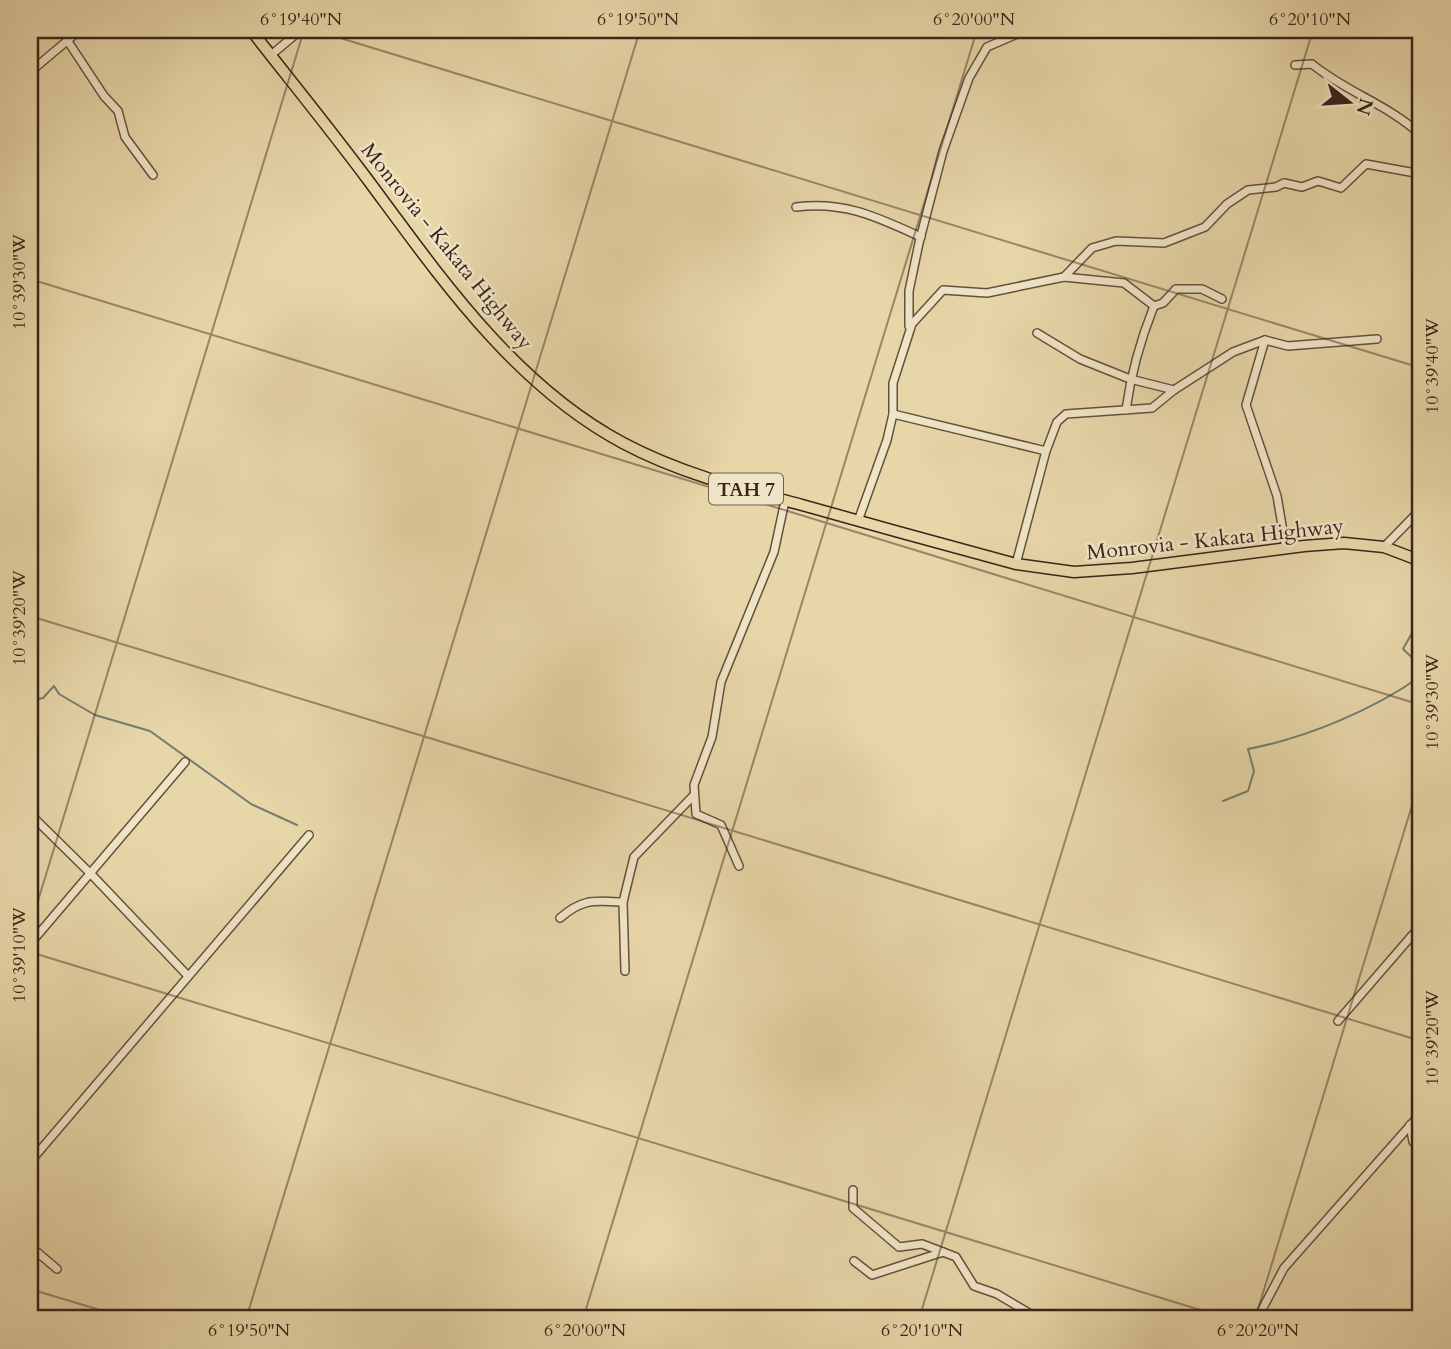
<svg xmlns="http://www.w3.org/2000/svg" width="1451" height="1349" font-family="Cardo,serif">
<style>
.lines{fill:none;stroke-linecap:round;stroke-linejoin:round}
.stream{stroke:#727d70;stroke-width:2}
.minor-casing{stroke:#65503e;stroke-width:10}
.highway-casing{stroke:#3a241a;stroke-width:13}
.minor{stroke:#efe4c6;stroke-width:7}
.highway{stroke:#e7d6a8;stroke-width:10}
.ticks{fill:none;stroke:#3a241a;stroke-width:2;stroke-opacity:0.45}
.labels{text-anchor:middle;stroke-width:5;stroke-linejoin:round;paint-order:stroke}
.shield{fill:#efe4c6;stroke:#705e4e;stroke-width:2}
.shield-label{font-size:19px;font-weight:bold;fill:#3a241a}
.street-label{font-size:21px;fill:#3a241a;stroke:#efe4c6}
.neatline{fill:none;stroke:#3a241a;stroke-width:2.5}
.ticks-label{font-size:18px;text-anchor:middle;fill:#3a241a}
</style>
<rect width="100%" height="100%" fill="#e7d6a8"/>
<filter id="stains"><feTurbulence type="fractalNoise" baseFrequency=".00286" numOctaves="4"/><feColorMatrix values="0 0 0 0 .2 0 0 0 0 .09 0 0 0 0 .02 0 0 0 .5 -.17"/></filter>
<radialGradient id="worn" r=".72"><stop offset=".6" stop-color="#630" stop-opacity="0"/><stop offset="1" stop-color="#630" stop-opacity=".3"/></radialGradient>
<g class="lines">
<g class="stream">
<polyline points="1421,617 1403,649 1421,666"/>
<polyline points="30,701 43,698 54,686 59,694 95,715 150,731 251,804 297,825"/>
<path d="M1223,801L1248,791L1254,771L1248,749C1306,738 1373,710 1421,676"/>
</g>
<defs>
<g id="minor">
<polyline points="67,40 104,96 118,111 125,137 153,175"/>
<polyline points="271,55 301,30"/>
<path d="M1295,65L1312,64C1346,92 1389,105 1421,135"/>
<polyline points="30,72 80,30"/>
<path d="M796,207C845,201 877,217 921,237"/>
<polyline points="1064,277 1092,248 1116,241 1164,243 1205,227 1227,204 1248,190 1276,187 1284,183 1302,187 1318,181 1341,188 1366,164 1421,174"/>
<polyline points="909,326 909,291 919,243 943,151 969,78 987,47 1017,34"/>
<polyline points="1037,333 1080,359 1130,379 1174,390"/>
<polyline points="1265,340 1246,405 1277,496 1286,549"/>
<path d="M1126,410C1131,373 1140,341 1154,306"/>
<polyline points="893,414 1046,451"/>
<polyline points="858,521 887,440 893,414 893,383 912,324 943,290 987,293 1064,277 1124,283 1154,306 1163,303 1176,289 1202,289 1222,299"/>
<polyline points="1384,547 1421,509"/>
<polyline points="1016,564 1046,451 1057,422 1066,414 1152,408 1174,390 1233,352 1265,340 1288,346 1377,339"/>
<polyline points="30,814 91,874 188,976"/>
<polyline points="739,866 721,825 696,814 694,785 712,737 721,682 774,552 785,501"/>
<path d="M560,918C583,898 594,901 623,902"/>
<polyline points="30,944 185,762"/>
<polyline points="625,971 623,902 634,857 694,795"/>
<polyline points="1338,1021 1421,925"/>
<polyline points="1410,1125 1413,1142 1421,1148"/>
<polyline points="30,1162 309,835"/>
<polyline points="853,1190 853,1208 899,1247 922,1244 956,1257 974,1286 997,1294 1039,1319"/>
<polyline points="30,1246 57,1269"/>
<polyline points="854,1261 872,1275 943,1252"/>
<path d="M1048,1319C1063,1312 1078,1320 1094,1316"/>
<polyline points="1257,1319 1284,1268 1421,1113"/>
</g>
<path id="highway" d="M251,30C290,80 330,129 368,180C440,277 514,385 623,443C679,473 742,489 802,505C873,525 945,545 1016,564L1074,572L1132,568L1304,546L1344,543L1384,547L1421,561"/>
</defs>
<use href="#minor" class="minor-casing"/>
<use href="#highway" class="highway-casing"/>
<use href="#minor" class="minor"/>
<use href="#highway" class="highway"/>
</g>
<path class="ticks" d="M314,30L1421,368M1415,30L1421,32M30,279L1421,705M30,616L1421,1041M30,927L304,30M30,952L1230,1319M30,1289L130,1319M246,1319L640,30M583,1319L977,30M919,1319L1313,30M1255,1319L1421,776"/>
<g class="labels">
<rect class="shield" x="709" y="473.5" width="74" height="31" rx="5"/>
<g class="shield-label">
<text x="746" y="496">TAH 7</text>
</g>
<g class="street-label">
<text transform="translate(447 246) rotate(51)" y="7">Monrovia - Kakata Highway</text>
<text transform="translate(1215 539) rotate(-6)" y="7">Monrovia - Kakata Highway</text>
</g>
</g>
<rect width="1451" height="1349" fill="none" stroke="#e7d6a8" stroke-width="77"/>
<g transform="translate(1349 102) rotate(107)" stroke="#efe4c6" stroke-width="5" paint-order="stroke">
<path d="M0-5L12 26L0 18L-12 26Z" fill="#3a241a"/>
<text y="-10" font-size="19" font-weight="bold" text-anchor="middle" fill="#3a241a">N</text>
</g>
<rect x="38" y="38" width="1374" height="1272" class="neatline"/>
<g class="ticks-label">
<text x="301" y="25">6°19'40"N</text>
<text x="638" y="25">6°19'50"N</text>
<text x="974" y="25">6°20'00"N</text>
<text x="1310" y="25">6°20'10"N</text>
<text transform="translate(19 282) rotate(-90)" y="6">10°39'30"W</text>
<text transform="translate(1432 366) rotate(-90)" y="6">10°39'40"W</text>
<text transform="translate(19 618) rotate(-90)" y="6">10°39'20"W</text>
<text transform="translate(1432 702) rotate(-90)" y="6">10°39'30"W</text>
<text transform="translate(19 955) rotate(-90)" y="6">10°39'10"W</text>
<text transform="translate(1432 1038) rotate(-90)" y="6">10°39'20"W</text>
<text x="249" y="1336">6°19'50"N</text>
<text x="585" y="1336">6°20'00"N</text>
<text x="922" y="1336">6°20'10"N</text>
<text x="1258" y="1336">6°20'20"N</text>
</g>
<rect width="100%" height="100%" filter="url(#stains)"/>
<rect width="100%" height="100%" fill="url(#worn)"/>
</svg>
